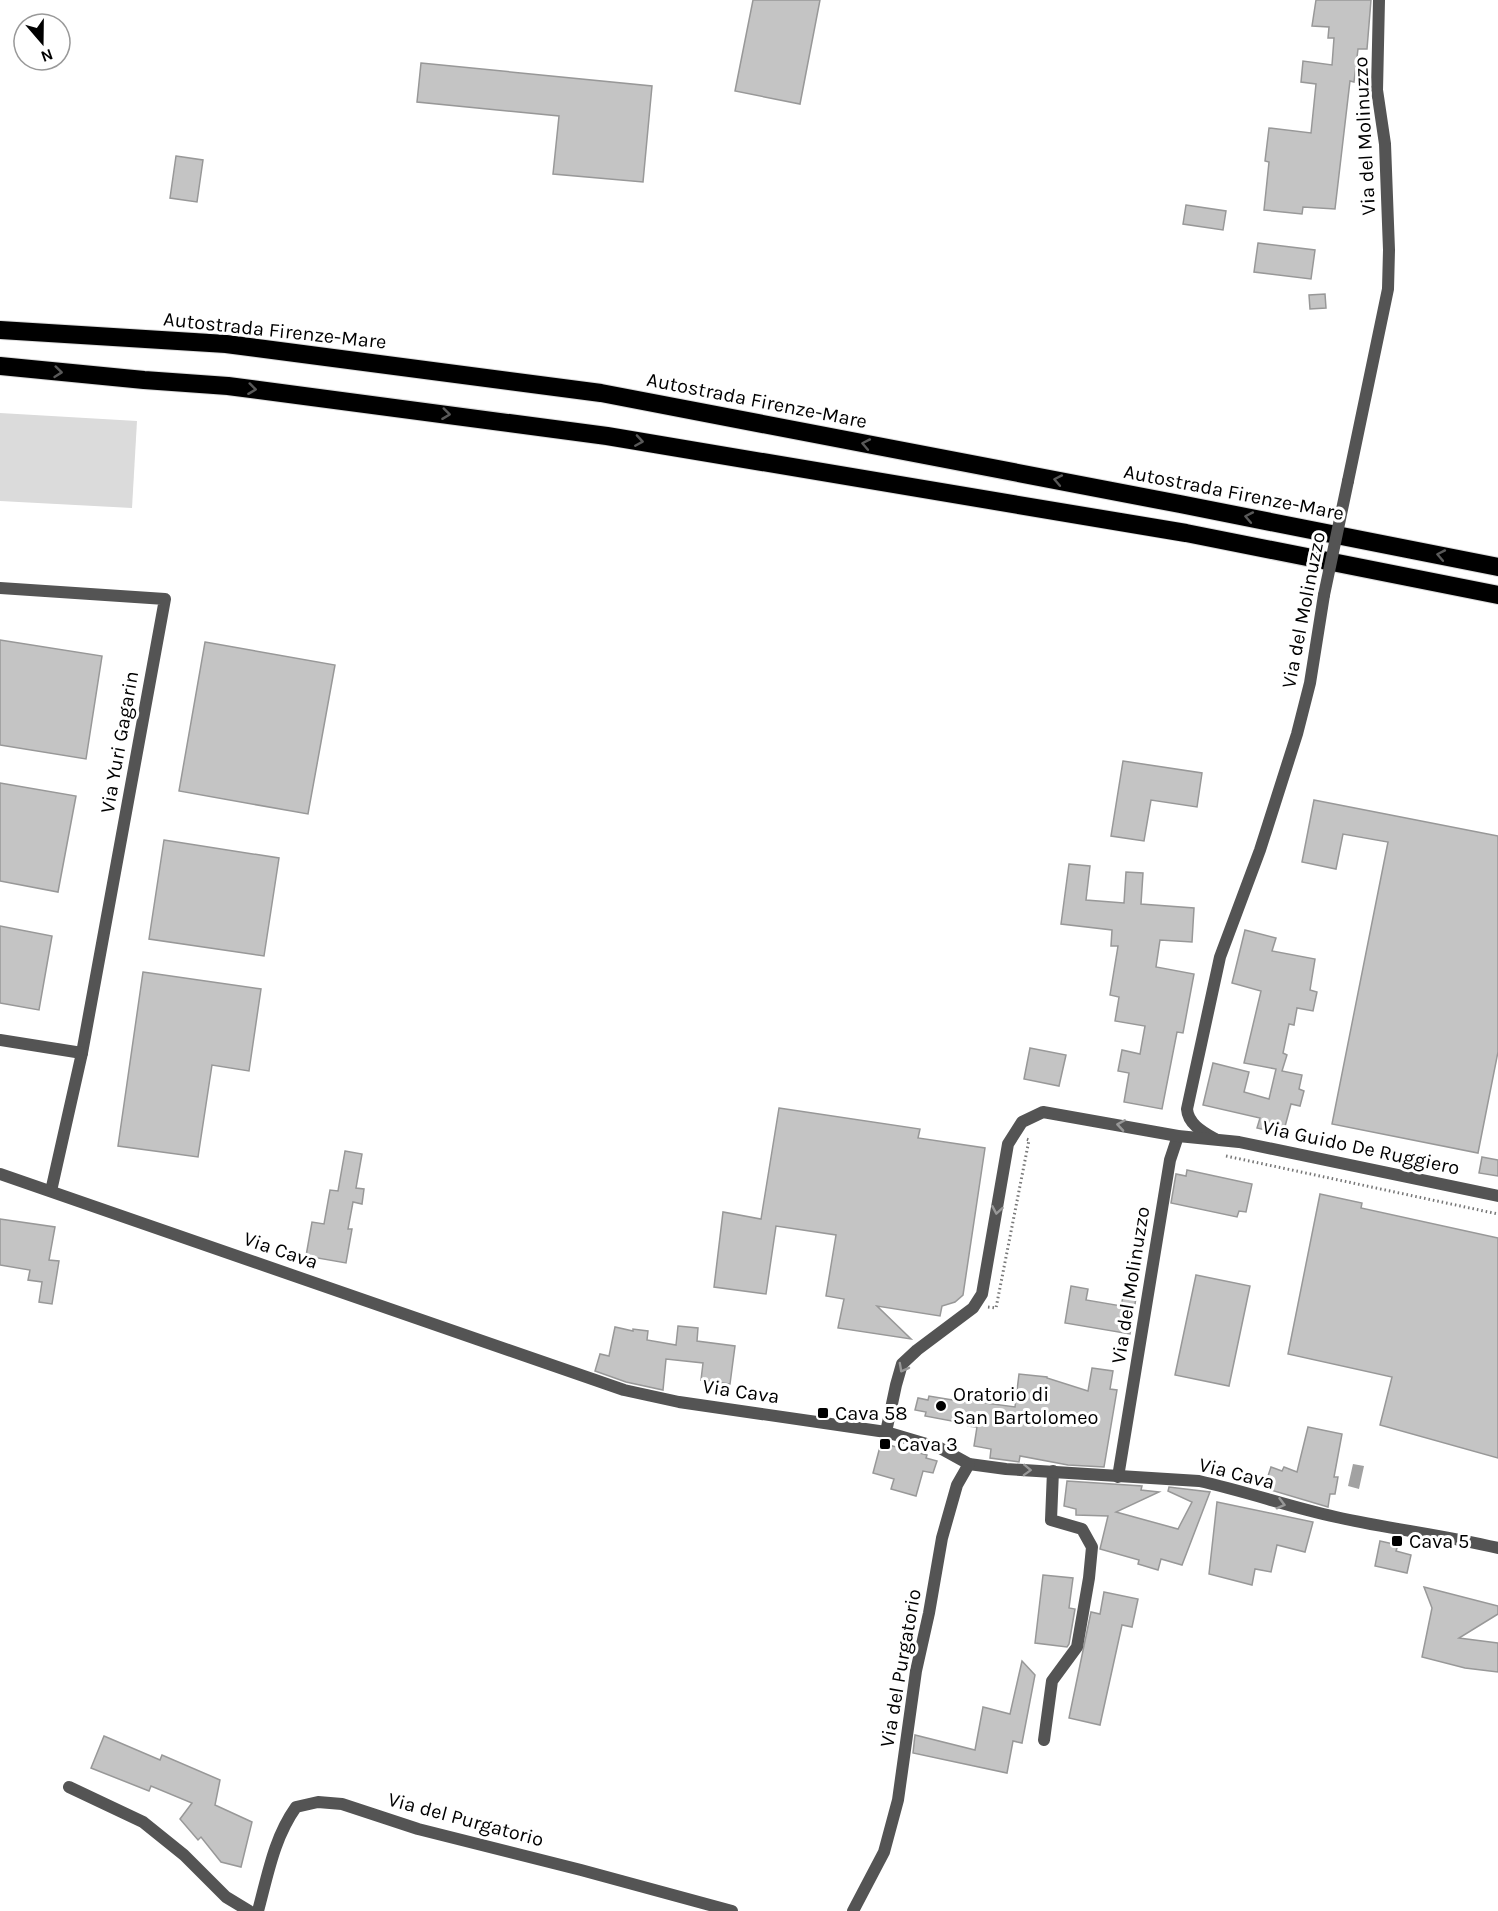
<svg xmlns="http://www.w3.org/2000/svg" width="1498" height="1911" font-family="Karla,sans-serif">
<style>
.green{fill:#dbdbdb}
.water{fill:#a2a2a2}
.building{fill:#c4c4c4;stroke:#989898;stroke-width:1.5}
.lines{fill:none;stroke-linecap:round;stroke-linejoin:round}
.motorway-casing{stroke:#dbdbdb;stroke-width:20}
.path{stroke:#767676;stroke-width:3;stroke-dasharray:1.5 3;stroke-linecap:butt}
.minor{stroke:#545454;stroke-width:12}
.tertiary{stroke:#545454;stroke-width:12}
.motorway{stroke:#000;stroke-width:18}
.minor-bridge{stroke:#545454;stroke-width:12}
.oneway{stroke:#595959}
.oneway2{stroke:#989898}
.poi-dot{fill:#000;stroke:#fff;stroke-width:2}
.labels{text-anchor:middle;stroke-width:6;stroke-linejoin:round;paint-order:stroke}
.street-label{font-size:20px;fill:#000;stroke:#fff}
.poi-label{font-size:20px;fill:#000;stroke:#fff;text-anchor:start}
</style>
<rect width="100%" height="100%" fill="#fff"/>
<polygon class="green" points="0,413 137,421 132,508 0,501"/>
<polygon class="water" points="1353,1464 1364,1466 1359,1489 1348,1486"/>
<g class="building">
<polygon points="753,0 820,0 800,104 735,91"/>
<polygon points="1316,0 1371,0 1367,49 1358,49 1354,82 1350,81 1335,209 1303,207 1302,214 1264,210 1269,162 1265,161 1269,128 1311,133 1316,84 1301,82 1303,61 1332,65 1334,38 1328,38 1329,27 1312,26"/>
<polygon points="421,63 652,86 643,182 553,174 559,116 417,102"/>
<polygon points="176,156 203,160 197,202 170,198"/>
<polygon points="1186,205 1226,211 1223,230 1183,224"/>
<polygon points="1258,243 1315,250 1311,279 1254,272"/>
<polygon points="1325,294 1326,308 1310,309 1309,295"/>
<polygon points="0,640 102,656 86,759 0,745"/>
<polygon points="205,642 335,665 308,814 179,791"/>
<polygon points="1123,761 1202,773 1197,807 1151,800 1144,841 1111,836"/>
<polygon points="0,783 76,796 58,892 0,881"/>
<polygon points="1314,800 1498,836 1498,1052 1478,1153 1332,1124 1388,842 1343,834 1336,869 1302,862"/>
<polygon points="164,840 279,858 264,956 149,939"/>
<polygon points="1069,864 1090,866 1086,900 1124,903 1126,872 1143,873 1141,904 1194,908 1192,942 1160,940 1156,967 1194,974 1183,1033 1177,1032 1162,1109 1124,1102 1129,1073 1118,1071 1122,1050 1140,1054 1145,1026 1115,1021 1119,997 1110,995 1118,946 1111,946 1112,930 1061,924"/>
<polygon points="0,926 52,936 39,1010 0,1003"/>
<polygon points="1245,930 1276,938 1272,951 1315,959 1310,990 1317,992 1313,1011 1297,1008 1294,1025 1289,1024 1283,1053 1287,1055 1282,1071 1302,1075 1299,1089 1304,1091 1300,1106 1291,1104 1283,1134 1257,1128 1260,1118 1203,1105 1213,1063 1249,1072 1244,1092 1269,1099 1276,1069 1244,1063 1261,991 1232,983"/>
<polygon points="143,972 261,989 249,1071 212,1065 198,1157 118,1146"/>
<polygon points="1030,1048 1066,1055 1059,1086 1024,1079"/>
<polygon points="779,1108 920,1129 918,1138 985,1148 963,1295 955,1302 942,1306 940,1316 877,1306 911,1339 838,1328 844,1299 826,1296 836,1235 776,1226 766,1294 714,1287 723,1212 761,1219"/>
<polygon points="345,1151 362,1154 356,1188 364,1189 362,1204 353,1202 348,1229 352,1229 346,1263 306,1256 312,1222 324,1224 330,1190 338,1191"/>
<polygon points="1482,1157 1498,1160 1498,1176 1479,1173"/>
<polygon points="1187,1170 1252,1184 1246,1212 1239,1211 1237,1217 1171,1203 1176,1174 1186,1176"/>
<polygon points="1320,1194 1362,1203 1361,1208 1498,1238 1498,1458 1380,1425 1392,1377 1288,1354"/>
<polygon points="0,1219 55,1227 49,1260 59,1261 52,1304 39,1302 42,1282 28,1280 30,1270 0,1265"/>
<polygon points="1196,1275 1250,1286 1229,1386 1175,1375"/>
<polygon points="1071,1286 1088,1289 1086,1300 1121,1306 1123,1297 1136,1298 1130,1334 1065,1323"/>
<polygon points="678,1326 698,1328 697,1341 735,1346 730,1384 701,1380 703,1363 666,1359 663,1390 626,1382 595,1371 600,1354 609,1356 615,1327 633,1331 633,1329 648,1331 647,1340 676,1345"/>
<polygon points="1092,1368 1113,1371 1110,1389 1117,1390 1104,1467 1068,1465 1020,1456 1019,1462 990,1458 991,1449 974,1446 977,1427 968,1426 968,1424 925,1416 926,1412 915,1410 918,1398 928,1400 929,1396 971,1403 971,1401 1015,1407 1019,1374 1047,1377 1047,1378 1088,1391"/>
<polygon points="1308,1427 1342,1434 1334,1477 1338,1477 1335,1494 1330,1494 1328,1507 1264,1488 1271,1467 1282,1471 1284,1467 1297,1472"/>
<polygon points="881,1443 927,1455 926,1458 937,1461 933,1473 923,1471 916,1496 891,1489 894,1479 873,1473"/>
<polygon points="1067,1481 1142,1486 1141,1490 1159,1492 1116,1512 1178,1529 1192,1502 1168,1491 1169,1487 1210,1492 1182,1565 1161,1559 1158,1570 1138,1564 1139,1560 1100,1549 1108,1516 1076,1515 1076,1509 1064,1506"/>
<polygon points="1217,1502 1313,1522 1305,1552 1277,1545 1271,1572 1255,1569 1252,1585 1209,1574"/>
<polygon points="1380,1541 1398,1545 1396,1551 1411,1555 1407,1573 1375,1566"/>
<polygon points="1043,1575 1073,1578 1069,1608 1075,1609 1069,1644 1067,1647 1035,1643"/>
<polygon points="1424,1587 1498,1606 1498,1614 1459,1638 1498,1643 1498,1672 1465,1668 1422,1657 1432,1608"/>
<polygon points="1104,1592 1138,1599 1132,1627 1122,1625 1100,1725 1069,1718 1091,1612 1100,1614"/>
<polygon points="1022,1661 1035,1675 1022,1743 1013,1741 1007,1773 913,1753 915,1735 975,1750 983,1707 1010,1714"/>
<polygon points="104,1736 160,1760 162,1755 220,1780 215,1805 252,1822 241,1867 221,1862 201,1837 198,1840 180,1819 192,1803 151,1786 149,1791 91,1768"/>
</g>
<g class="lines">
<defs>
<g id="motorway">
<polyline points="0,330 226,344 601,393 1180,504 1498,567"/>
<polyline points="0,366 144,380 228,386 607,436 1186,533 1498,595"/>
</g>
</defs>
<use href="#motorway" class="motorway-casing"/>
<g class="path">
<polyline points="1226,1156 1498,1214"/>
<polyline points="988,1307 996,1308 1029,1140 1026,1139"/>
</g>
<g class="minor">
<polyline points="1348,481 1388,289 1389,250 1385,144 1377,90 1379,0"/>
<polyline points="0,588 165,599 82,1053 51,1191"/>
<polyline points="0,1040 82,1053"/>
<path d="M1215,1139C1203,1132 1188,1124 1187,1109L1220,957L1260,850L1297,734L1310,683L1324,595"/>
<polyline points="1118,1477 1170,1160 1178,1136"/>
<polyline points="1044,1740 1052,1681 1077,1647 1089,1578 1092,1547 1082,1529 1051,1520 1053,1471"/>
<polyline points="69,1787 143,1822 184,1855 226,1897 249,1911"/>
</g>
<g class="tertiary">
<path d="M0,1174L624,1390L679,1402L886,1432L940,1448L969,1464L1006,1469L1199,1481C1245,1491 1290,1507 1336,1517C1390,1529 1444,1535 1498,1548"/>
<polyline points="886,1432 896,1385 902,1364 917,1350 973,1308 982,1294 1008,1144 1022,1122 1043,1112 1178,1136 1239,1142 1498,1196"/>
<path d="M258,1911C268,1874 274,1838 296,1807L318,1802L342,1804L418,1829L581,1870L732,1911"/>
<polyline points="853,1911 884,1852 898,1800 916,1671 929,1613 942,1538 957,1485 969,1464"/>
</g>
<use href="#motorway" class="motorway"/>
<polyline class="minor-bridge" points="1324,595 1348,481"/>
</g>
<defs><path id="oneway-chevron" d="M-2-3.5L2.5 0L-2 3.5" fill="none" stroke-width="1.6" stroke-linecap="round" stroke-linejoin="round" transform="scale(1.5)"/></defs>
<g class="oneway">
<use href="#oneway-chevron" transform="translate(58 372) rotate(6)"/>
<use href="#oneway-chevron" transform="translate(252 389) rotate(7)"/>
<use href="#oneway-chevron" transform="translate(446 414) rotate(7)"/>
<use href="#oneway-chevron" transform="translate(639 441) rotate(9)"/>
<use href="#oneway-chevron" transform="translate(866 444) rotate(-169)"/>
<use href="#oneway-chevron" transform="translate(1058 480) rotate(-169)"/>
<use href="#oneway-chevron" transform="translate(1249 517) rotate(-169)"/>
<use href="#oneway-chevron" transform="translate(1441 555) rotate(-169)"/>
</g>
<g class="oneway2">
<use href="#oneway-chevron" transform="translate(1121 1125) rotate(-171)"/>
<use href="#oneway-chevron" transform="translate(997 1210) rotate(100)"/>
<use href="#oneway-chevron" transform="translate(903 1368) rotate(118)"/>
<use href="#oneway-chevron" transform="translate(1027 1470) rotate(2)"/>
<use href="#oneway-chevron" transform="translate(1281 1504) rotate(15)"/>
</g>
<g class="poi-dot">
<circle cx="941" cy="1406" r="6"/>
<rect x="817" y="1407" width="12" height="12" rx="3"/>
<rect x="879" y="1438" width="12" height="12" rx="3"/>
<rect x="1391" y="1535" width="12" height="12" rx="3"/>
</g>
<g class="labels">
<g class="street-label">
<text transform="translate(1364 136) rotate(-93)" y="7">Via del Molinuzzo</text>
<text transform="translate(275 330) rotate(6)" y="7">Autostrada Firenze-Mare</text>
<text transform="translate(757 400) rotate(11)" y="7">Autostrada Firenze-Mare</text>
<text transform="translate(1234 492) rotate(11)" y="7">Autostrada Firenze-Mare</text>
<text transform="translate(1303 610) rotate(-79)" y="7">Via del Molinuzzo</text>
<text transform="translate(119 742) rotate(-80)" y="7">Via Yuri Gagarin</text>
<text transform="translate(1361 1147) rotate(12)" y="7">Via Guido De Ruggiero</text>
<text transform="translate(281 1250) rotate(19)" y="7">Via Cava</text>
<text transform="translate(1130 1285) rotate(-81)" y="7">Via del Molinuzzo</text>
<text transform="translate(741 1391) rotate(8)" y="7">Via Cava</text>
<text transform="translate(1237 1473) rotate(14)" y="7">Via Cava</text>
<text transform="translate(900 1668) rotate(-80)" y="7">Via del Purgatorio</text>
<text transform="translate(466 1819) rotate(15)" y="7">Via del Purgatorio</text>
</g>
<g class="poi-label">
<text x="953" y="1401">Oratorio di<tspan x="953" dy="23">San Bartolomeo</tspan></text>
<text x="835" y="1420">Cava 58</text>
<text x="897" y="1451">Cava 3</text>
<text x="1409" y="1548">Cava 5</text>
</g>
</g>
<g transform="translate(42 42) rotate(160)"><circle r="28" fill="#ffffff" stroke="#999999" stroke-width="1.5"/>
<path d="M0-4.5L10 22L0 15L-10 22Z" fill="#000000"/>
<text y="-9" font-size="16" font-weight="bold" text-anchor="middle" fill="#000000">N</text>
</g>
</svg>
